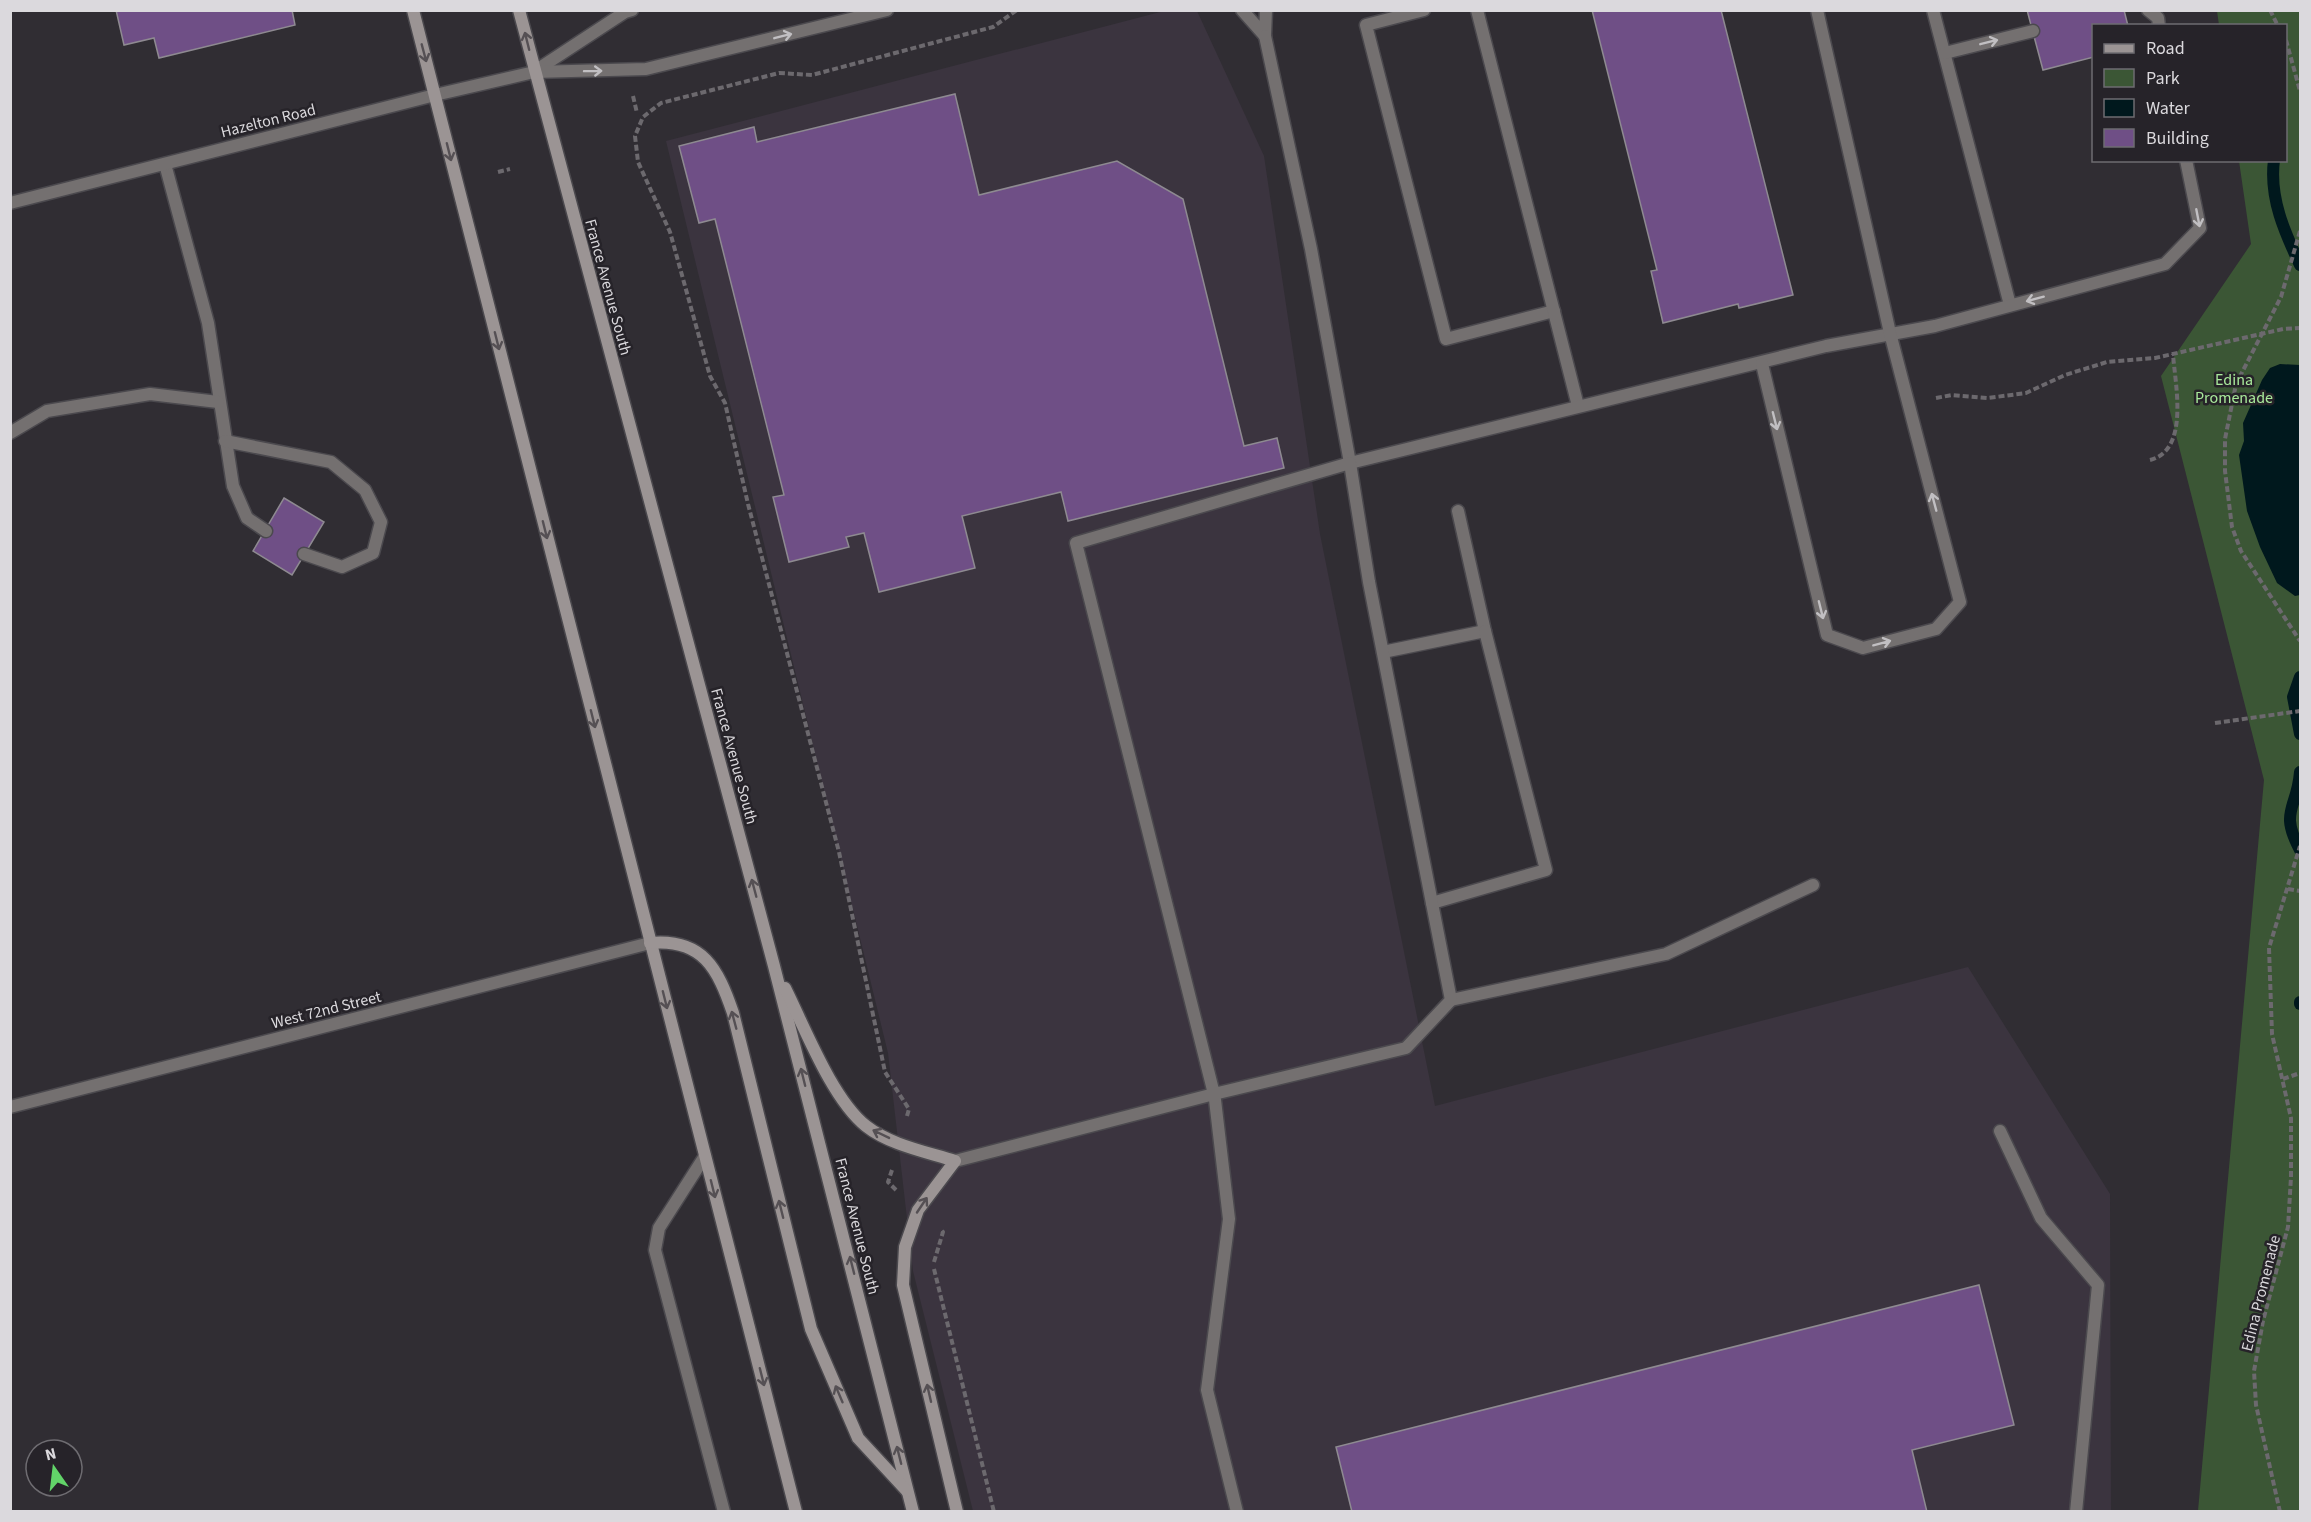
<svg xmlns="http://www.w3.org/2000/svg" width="2311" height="1522" font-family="'Source Sans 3',sans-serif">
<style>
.built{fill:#3b343f}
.green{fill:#3b5635}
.water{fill:#00181d}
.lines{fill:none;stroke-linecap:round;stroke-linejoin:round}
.stream{stroke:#00181d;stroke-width:12}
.building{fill:#6f4f86;stroke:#8e8a91;stroke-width:1.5}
.service-casing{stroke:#4b494e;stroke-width:15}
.minor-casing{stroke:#4b494e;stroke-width:15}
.tertiary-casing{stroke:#4b494e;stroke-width:15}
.secondary-casing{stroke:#4b494e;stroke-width:15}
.path{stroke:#6c696e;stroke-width:4;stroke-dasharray:6 3;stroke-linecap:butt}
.service{stroke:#747070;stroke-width:12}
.minor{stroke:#747070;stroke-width:12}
.tertiary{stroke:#747070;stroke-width:12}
.secondary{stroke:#9b9494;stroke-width:12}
.oneway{stroke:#c1bfc2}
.oneway2{stroke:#555054}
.labels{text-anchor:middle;stroke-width:5;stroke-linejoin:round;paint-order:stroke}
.street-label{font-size:16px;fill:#dbd9dd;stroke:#262329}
.park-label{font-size:16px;fill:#a9e99b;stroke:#262329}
</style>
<rect width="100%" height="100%" fill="#302d33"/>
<polygon class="built" points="1164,11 1197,11 1264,156 1320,534 1435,1106 1968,967 2110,1194 2111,1511 973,1511 913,1271 888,1053 666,141"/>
<polygon class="green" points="2217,11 2300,11 2300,1511 2198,1511 2264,780 2161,376 2251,244 2239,161 2286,160 2286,26 2219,25"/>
<polygon class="water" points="2280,364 2300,365 2300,595 2295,596 2277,583 2260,547 2247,511 2239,455 2244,441 2243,423 2262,380 2270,368"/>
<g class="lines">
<g class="stream">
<path d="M2274,160C2269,198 2285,233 2300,265"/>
<polyline points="2300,677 2293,697 2300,734"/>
<path d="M2300,772C2297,810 2279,810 2300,850"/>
<polyline points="2300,1002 2300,1004"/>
</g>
</g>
<g class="building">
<polygon points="116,10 292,10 295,25 159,58 154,38 124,45"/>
<polygon points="1592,10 1721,10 1793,295 1739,308 1738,304 1663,323 1651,271 1657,270"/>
<polygon points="2027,10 2124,10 2128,26 2094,26 2094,57 2043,70"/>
<polygon points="955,94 979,195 1117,161 1183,199 1244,446 1277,438 1284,468 1068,521 1061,492 962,516 975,568 879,592 864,533 846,537 849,547 789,562 773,497 784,495 715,219 699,223 679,146 754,127 757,142"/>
<polygon points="284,498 324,522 292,575 253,551"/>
<polygon points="1979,1285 2014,1425 1912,1450 1927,1512 1352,1512 1336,1447"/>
</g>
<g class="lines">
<defs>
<g id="service">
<polyline points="1242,10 1265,36 1266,10"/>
<polyline points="1424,10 1366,25 1446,339 1554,311"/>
<polyline points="1477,10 1578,406"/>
<polyline points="1933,10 2010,305"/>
<polyline points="2148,10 2158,18 2159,26"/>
<polyline points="1265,36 1311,249 1350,463 1826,346 1935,326 2165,264 2200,228 2186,160"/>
<polyline points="1945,53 2033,31"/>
<polyline points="165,164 208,323 233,486 247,518 266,531"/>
<polyline points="1762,364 1827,635 1863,648 1936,629 1960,602 1890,333 1817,10"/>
<polyline points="10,433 47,411 150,394 218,402"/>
<polyline points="225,441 331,462 365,490 381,522 373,553 342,567 304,554"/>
<polyline points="1383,652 1485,631 1458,511"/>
<polyline points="1432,903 1546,870 1485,631"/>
<polyline points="1451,1000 1666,954 1813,885"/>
<polyline points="2000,1131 2041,1218 2098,1285 2076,1512"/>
<polyline points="705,1156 659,1228 655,1250 724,1512"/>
<polyline points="955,1161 1214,1094 1406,1048 1451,1000 1369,582 1350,463 1076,543 1214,1094 1215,1100 1229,1219 1207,1390 1237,1512"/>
</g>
<g id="minor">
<polyline points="10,203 435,95"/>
<polyline points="10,1107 650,943"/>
</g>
<g id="tertiary">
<polyline points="535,71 625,12 632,10"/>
<polyline points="435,95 534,72 646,69 887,10"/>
</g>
<g id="secondary">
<polyline points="413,10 796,1512"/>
<polyline points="519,10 774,966 913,1512"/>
<path d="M650,943C703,938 718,969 733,1013L811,1329L858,1438L907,1491"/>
<path d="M785,988C805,1028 832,1099 866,1126C890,1145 927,1152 955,1161L918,1210L905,1247L903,1285L957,1512"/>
</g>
</defs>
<use href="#service" class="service-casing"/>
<use href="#minor" class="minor-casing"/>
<use href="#tertiary" class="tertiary-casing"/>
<use href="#secondary" class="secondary-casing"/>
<g class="path">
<polyline points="2270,10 2278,26"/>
<polyline points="2286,40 2300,91"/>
<polyline points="633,96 637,113"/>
<polyline points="498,172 510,169"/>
<polyline points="2300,231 2281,297 2236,384 2225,439 2225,471 2232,527 2241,551 2300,641"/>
<polyline points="1936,398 1952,395 1988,398 2026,393 2065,375 2107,362 2155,358 2283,329 2300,328"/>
<path d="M2150,460C2190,450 2175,384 2173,354"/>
<polyline points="2215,723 2300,711"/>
<polyline points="2288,889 2300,891"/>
<polyline points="2283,1079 2300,1073"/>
<polyline points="907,1116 909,1109 885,1072 839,852 748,504 725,403 710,376 670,232 638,162 635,136 643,117 661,103 779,73 812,75 993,27 1017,10"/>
<polyline points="892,1170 888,1182 897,1191"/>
<polyline points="934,1262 943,1232 941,1230"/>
<polyline points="934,1269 994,1512"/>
<polyline points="2280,1512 2256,1405 2254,1371 2263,1321 2288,1227 2291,1177 2291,1118 2272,1034 2269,948 2300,846"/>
</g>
<use href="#service" class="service"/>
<use href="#minor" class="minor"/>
<use href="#tertiary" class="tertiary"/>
<use href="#secondary" class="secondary"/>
</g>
<defs><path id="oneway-shaft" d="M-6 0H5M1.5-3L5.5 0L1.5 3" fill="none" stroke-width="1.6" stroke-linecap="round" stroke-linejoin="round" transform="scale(1.5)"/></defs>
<g class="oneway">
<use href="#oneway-shaft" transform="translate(783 36) rotate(-14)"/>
<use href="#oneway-shaft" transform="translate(1989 42) rotate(-14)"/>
<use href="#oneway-shaft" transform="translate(593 71) rotate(-1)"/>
<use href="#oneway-shaft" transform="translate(2198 218) rotate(79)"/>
<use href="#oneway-shaft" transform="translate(2035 299) rotate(165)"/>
<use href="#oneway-shaft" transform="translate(1775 421) rotate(76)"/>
<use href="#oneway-shaft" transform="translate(1934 502) rotate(-105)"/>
<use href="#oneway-shaft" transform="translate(1821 610) rotate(76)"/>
<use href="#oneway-shaft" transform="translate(1882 643) rotate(-15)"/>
</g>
<g class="oneway2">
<use href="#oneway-shaft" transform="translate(527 41) rotate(-104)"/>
<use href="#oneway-shaft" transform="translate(424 53) rotate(75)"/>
<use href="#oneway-shaft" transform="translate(449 152) rotate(76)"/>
<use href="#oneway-shaft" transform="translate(497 341) rotate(76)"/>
<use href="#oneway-shaft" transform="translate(545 530) rotate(76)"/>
<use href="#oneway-shaft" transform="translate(593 719) rotate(76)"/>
<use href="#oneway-shaft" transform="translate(754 888) rotate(-105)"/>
<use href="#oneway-shaft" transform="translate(665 1000) rotate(76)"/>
<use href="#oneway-shaft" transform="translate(734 1020) rotate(-105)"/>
<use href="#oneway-shaft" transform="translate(803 1077) rotate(-104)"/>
<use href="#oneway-shaft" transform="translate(881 1134) rotate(-154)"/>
<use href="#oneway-shaft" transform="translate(713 1189) rotate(76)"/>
<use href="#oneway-shaft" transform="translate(922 1205) rotate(-56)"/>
<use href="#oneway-shaft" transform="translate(781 1209) rotate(-104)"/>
<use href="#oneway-shaft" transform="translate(852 1265) rotate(-104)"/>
<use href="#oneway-shaft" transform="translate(762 1377) rotate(76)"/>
<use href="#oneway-shaft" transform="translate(929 1393) rotate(-103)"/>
<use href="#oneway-shaft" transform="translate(839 1394) rotate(-113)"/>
<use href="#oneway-shaft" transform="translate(899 1455) rotate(-104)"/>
</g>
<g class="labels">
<g class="street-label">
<text transform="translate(268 120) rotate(-14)" y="6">Hazelton Road</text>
<text transform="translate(609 287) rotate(75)" y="6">France Avenue South</text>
<text transform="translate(735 756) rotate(75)" y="6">France Avenue South</text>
<text transform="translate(326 1009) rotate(-14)" y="6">West 72nd Street</text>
<text transform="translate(858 1226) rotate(76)" y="6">France Avenue South</text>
<text transform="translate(2260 1293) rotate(-76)" y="6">Edina Promenade</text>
</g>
<g class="park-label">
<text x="2234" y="385">Edina<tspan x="2234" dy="18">Promenade</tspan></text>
</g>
</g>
<rect width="2311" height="1522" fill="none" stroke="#dbd9dd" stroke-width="24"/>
<rect x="2092" y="24" width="195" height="138" fill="#262329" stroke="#6e6c71" stroke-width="1.5"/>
<rect x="2104" y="44" width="30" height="9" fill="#9b9494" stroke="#6e6c71" stroke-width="1.5"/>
<text x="2146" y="54" font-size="18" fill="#dbd9dd">Road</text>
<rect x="2104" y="69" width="30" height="18" fill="#3b5635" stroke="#6e6c71" stroke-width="1.5"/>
<text x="2146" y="84" font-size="18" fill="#dbd9dd">Park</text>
<rect x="2104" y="99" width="30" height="18" fill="#00181d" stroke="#6e6c71" stroke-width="1.5"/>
<text x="2146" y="114" font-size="18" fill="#dbd9dd">Water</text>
<rect x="2104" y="129" width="30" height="18" fill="#6f4f86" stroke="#6e6c71" stroke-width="1.5"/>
<text x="2146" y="144" font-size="18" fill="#dbd9dd">Building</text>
<g transform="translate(54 1468) rotate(346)"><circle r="28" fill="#262329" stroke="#6e6c71" stroke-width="1.5"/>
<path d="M0-4.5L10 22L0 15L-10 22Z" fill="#62d469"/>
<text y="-9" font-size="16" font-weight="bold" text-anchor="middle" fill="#dbd9dd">N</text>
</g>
</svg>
